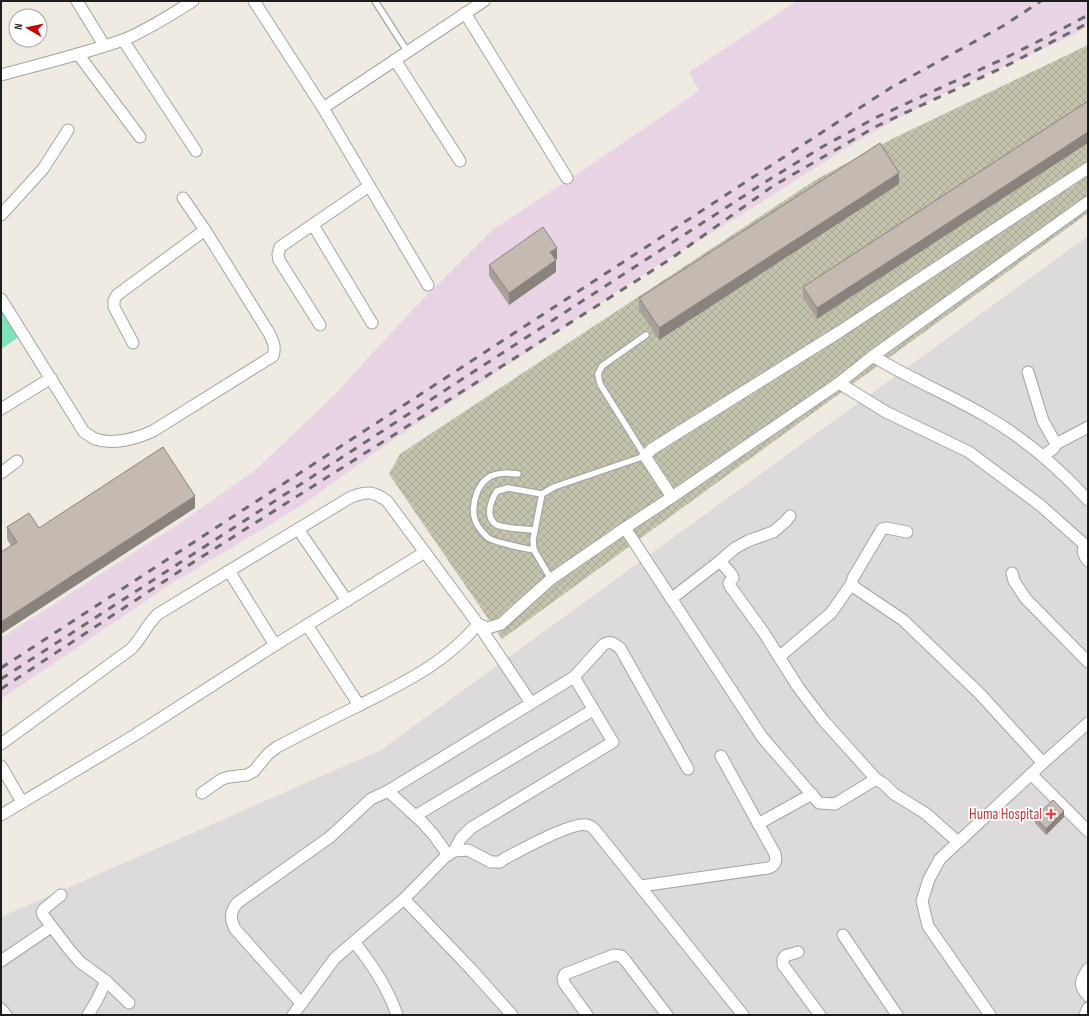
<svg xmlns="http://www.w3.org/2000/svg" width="1089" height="1016" font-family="'Sofia Sans Condensed',sans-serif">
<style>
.residential{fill:#dcdada}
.industrial{fill:#e9d4e5}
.construction{fill:url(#construction-cross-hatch)}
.pitch{fill:#7de2ba}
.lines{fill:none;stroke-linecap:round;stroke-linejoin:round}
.service-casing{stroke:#a4a4a4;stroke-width:8}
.minor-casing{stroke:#a4a4a4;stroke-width:13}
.service{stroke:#fff;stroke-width:5.5}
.minor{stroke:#fff;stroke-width:11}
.rail{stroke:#6b6b6b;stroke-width:3;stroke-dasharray:8 8;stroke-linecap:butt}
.wall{fill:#a9a099}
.shaded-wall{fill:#89827d}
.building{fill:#c4bab2;stroke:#89827d}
.health-dot{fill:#e0444e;stroke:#fff;stroke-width:1.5}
.labels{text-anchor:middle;stroke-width:3.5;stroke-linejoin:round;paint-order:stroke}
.health-label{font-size:15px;fill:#be3a42;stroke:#fff;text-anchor:end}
</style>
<defs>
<pattern id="construction-cross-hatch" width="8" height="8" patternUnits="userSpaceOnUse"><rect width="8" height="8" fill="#c4c4ae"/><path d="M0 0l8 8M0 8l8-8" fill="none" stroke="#a8a895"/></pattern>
</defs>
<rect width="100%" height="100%" fill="#efebe3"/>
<polygon class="residential" points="1088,236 1088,1015 1,1015 1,917 381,750"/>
<polygon class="industrial" points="797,1 1088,1 1088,26 1076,34 940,95 851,145 759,204 644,274 522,356 394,439 301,506 174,582 1,699 1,638 186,519 258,468 336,393 416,306 492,230 583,170 699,91 689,72"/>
<polygon class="construction" points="1088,45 1088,213 502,639 389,474 400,454 817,179 894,138"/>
<polygon class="pitch" points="1,309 19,337 1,349"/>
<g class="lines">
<defs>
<g id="service">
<polyline points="375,1 407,51"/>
<path d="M518,474C509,473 500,472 491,476C478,483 472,501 474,516C475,524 482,532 487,537C494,543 524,548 534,550"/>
<path d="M534,530C526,529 503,528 497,525C484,518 491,500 497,491L508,488L542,494"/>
<polyline points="551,579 534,550 533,540 542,494 554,487 645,456 600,384 598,374 602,366 646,335"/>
</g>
<g id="minor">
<polyline points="77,1 104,45"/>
<polyline points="254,1 323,108 428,285"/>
<polyline points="465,13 567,178"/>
<polyline points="123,40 196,151"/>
<polyline points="78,54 140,137"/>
<polyline points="395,60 460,161"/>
<path d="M1,75C41,64 83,54 123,40C148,30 170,15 193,1"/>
<polyline points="323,108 484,1"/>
<polyline points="1,215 43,169 68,130"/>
<polyline points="313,225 372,323"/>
<path d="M1,299L84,432C88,434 91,437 95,439C113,445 136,439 153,431L273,356C276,347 273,341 269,333L205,230L183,198"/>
<polyline points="320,325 279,260 278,254 280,247 369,186"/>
<polyline points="133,343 114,307 114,300 117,295 205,230"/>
<path d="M873,356C908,378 948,394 984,415C1023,437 1058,467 1088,500"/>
<polyline points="1028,372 1043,421 1056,444 1054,448 1043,456"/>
<path d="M839,383L886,412L969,452L1040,505L1085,545C1081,551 1084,556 1088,561"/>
<polyline points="1,409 51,378"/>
<polyline points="1056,444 1088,427"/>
<polyline points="1,473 17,461"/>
<polyline points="672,497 839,383 873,356 1088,202"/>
<polyline points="298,529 347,601"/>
<polyline points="907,532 887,528 882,529 853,578 852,583 854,587 903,620 980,694 1043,763"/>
<polyline points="720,561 732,575 733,578 729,583 730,586 764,633 798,687 823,720 876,779 884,784 894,794 925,813 958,842"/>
<polyline points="229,571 275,645"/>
<polyline points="1012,573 1014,581 1026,599 1088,662"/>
<polyline points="671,599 720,561 735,548 748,541 773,532 785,522 790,516"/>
<polyline points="307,625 359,705"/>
<polyline points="779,657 831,613 852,583"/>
<path d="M574,677L603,645C610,640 613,643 620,648L688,769"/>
<path d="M1,744L131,649C142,638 147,624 158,614L351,497C367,491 373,491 387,501L478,624L488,628L501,624L551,579L625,528"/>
<polyline points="1,766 22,802"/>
<polyline points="1031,774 1088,831"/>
<polyline points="876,779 835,804 819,803 762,737 625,528 672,497 645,456 652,449 839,332 1088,168"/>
<path d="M202,793L222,779L229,777L247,775L254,771L268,754L277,747C304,733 331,719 358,706C403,683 446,663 478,624L531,703"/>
<polyline points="1,815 135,735 275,645 425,552"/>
<polyline points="415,816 593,710"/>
<polyline points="758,824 812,794"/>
<polyline points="448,855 433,834 422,822 388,791 574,677 613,742 471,828 461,838 454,851"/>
<path d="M641,886L768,868C775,866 777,861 775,854L721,756"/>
<polyline points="61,895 44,909 42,912 43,915 68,948 80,962 106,981 129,1003"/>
<path d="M404,899L445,857L454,851L468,850L491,862H500L504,859C519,851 573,821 587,825C590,825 593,828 595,830L743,1015"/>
<polyline points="843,935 897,1015"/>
<path d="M354,942C372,964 388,988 397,1015"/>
<polyline points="798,952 785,956 783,959 783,965 820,1015"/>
<polyline points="1,961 51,927"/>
<path d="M1088,969C1080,981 1078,985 1088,996"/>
<path d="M301,1003L235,929C230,919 230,912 237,903L330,837L371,799L388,791"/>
<polyline points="1,1009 6,1015"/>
<polyline points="88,1015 97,1000 106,981"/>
<polyline points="293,1015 335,958 404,899 470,968 512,1015"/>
<polyline points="587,1015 564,983 563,978 565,974 614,955 621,956 625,960 667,1015"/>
<polyline points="990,1015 928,926 922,901 929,879 940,859 1043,763 1088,723"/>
<polyline points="1085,1015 1088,1008"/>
</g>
</defs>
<use href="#service" class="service-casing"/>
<use href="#minor" class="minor-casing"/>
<use href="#service" class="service"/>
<use href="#minor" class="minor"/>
<g class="rail">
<polyline points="1,668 850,114 892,87 1003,26 1041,1"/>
<polyline points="1,679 770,179 822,147 875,118 1003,59 1047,37 1088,15"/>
<polyline points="1,689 189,565 669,260 773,186 877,126 1006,66 1088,23"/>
</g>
</g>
<g class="wall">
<polygon points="1088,101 817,319 803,298 803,287"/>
<polygon points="899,184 659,340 639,310 639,298"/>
<polygon points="557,259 556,260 556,272 509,305 489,276 489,265"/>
<polygon points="195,508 1,634 1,552 11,546 7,539 7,527 39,528"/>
<polygon points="1035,817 1064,817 1046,835 1035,823"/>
</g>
<g class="shaded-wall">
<polygon points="1088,132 1088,143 817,319 817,308"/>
<polygon points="899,173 899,184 659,340 659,328"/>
<polygon points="557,248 557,259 550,264 550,252"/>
<polygon points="556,260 556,272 509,305 509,293"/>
<polygon points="195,496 195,508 1,634 1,622"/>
<polygon points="1064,811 1064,817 1046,835 1046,829"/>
</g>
<g class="building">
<polygon points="1088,101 1088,132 817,308 803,287"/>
<polygon points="880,143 899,173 659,328 639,298"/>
<polygon points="543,227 557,248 550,252 556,260 509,293 489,265"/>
<polygon points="163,447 195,496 1,622 1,552 17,542 7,527 29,513 39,528"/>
<polygon points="1053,800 1064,811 1046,829 1035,817"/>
</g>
<path class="health-dot" d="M1049 808h4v4h4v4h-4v4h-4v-4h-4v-4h4z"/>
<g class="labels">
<g class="health-label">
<text x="1042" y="819">Huma Hospital</text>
</g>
</g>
<rect width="1089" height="1016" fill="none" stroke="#1d1d1d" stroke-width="4"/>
<g transform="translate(28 28) rotate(279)"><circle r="19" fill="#ffffff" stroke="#a5a5a5"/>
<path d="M0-3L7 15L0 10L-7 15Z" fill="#cb0002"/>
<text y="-6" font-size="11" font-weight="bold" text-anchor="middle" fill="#1d1d1d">N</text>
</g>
</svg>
